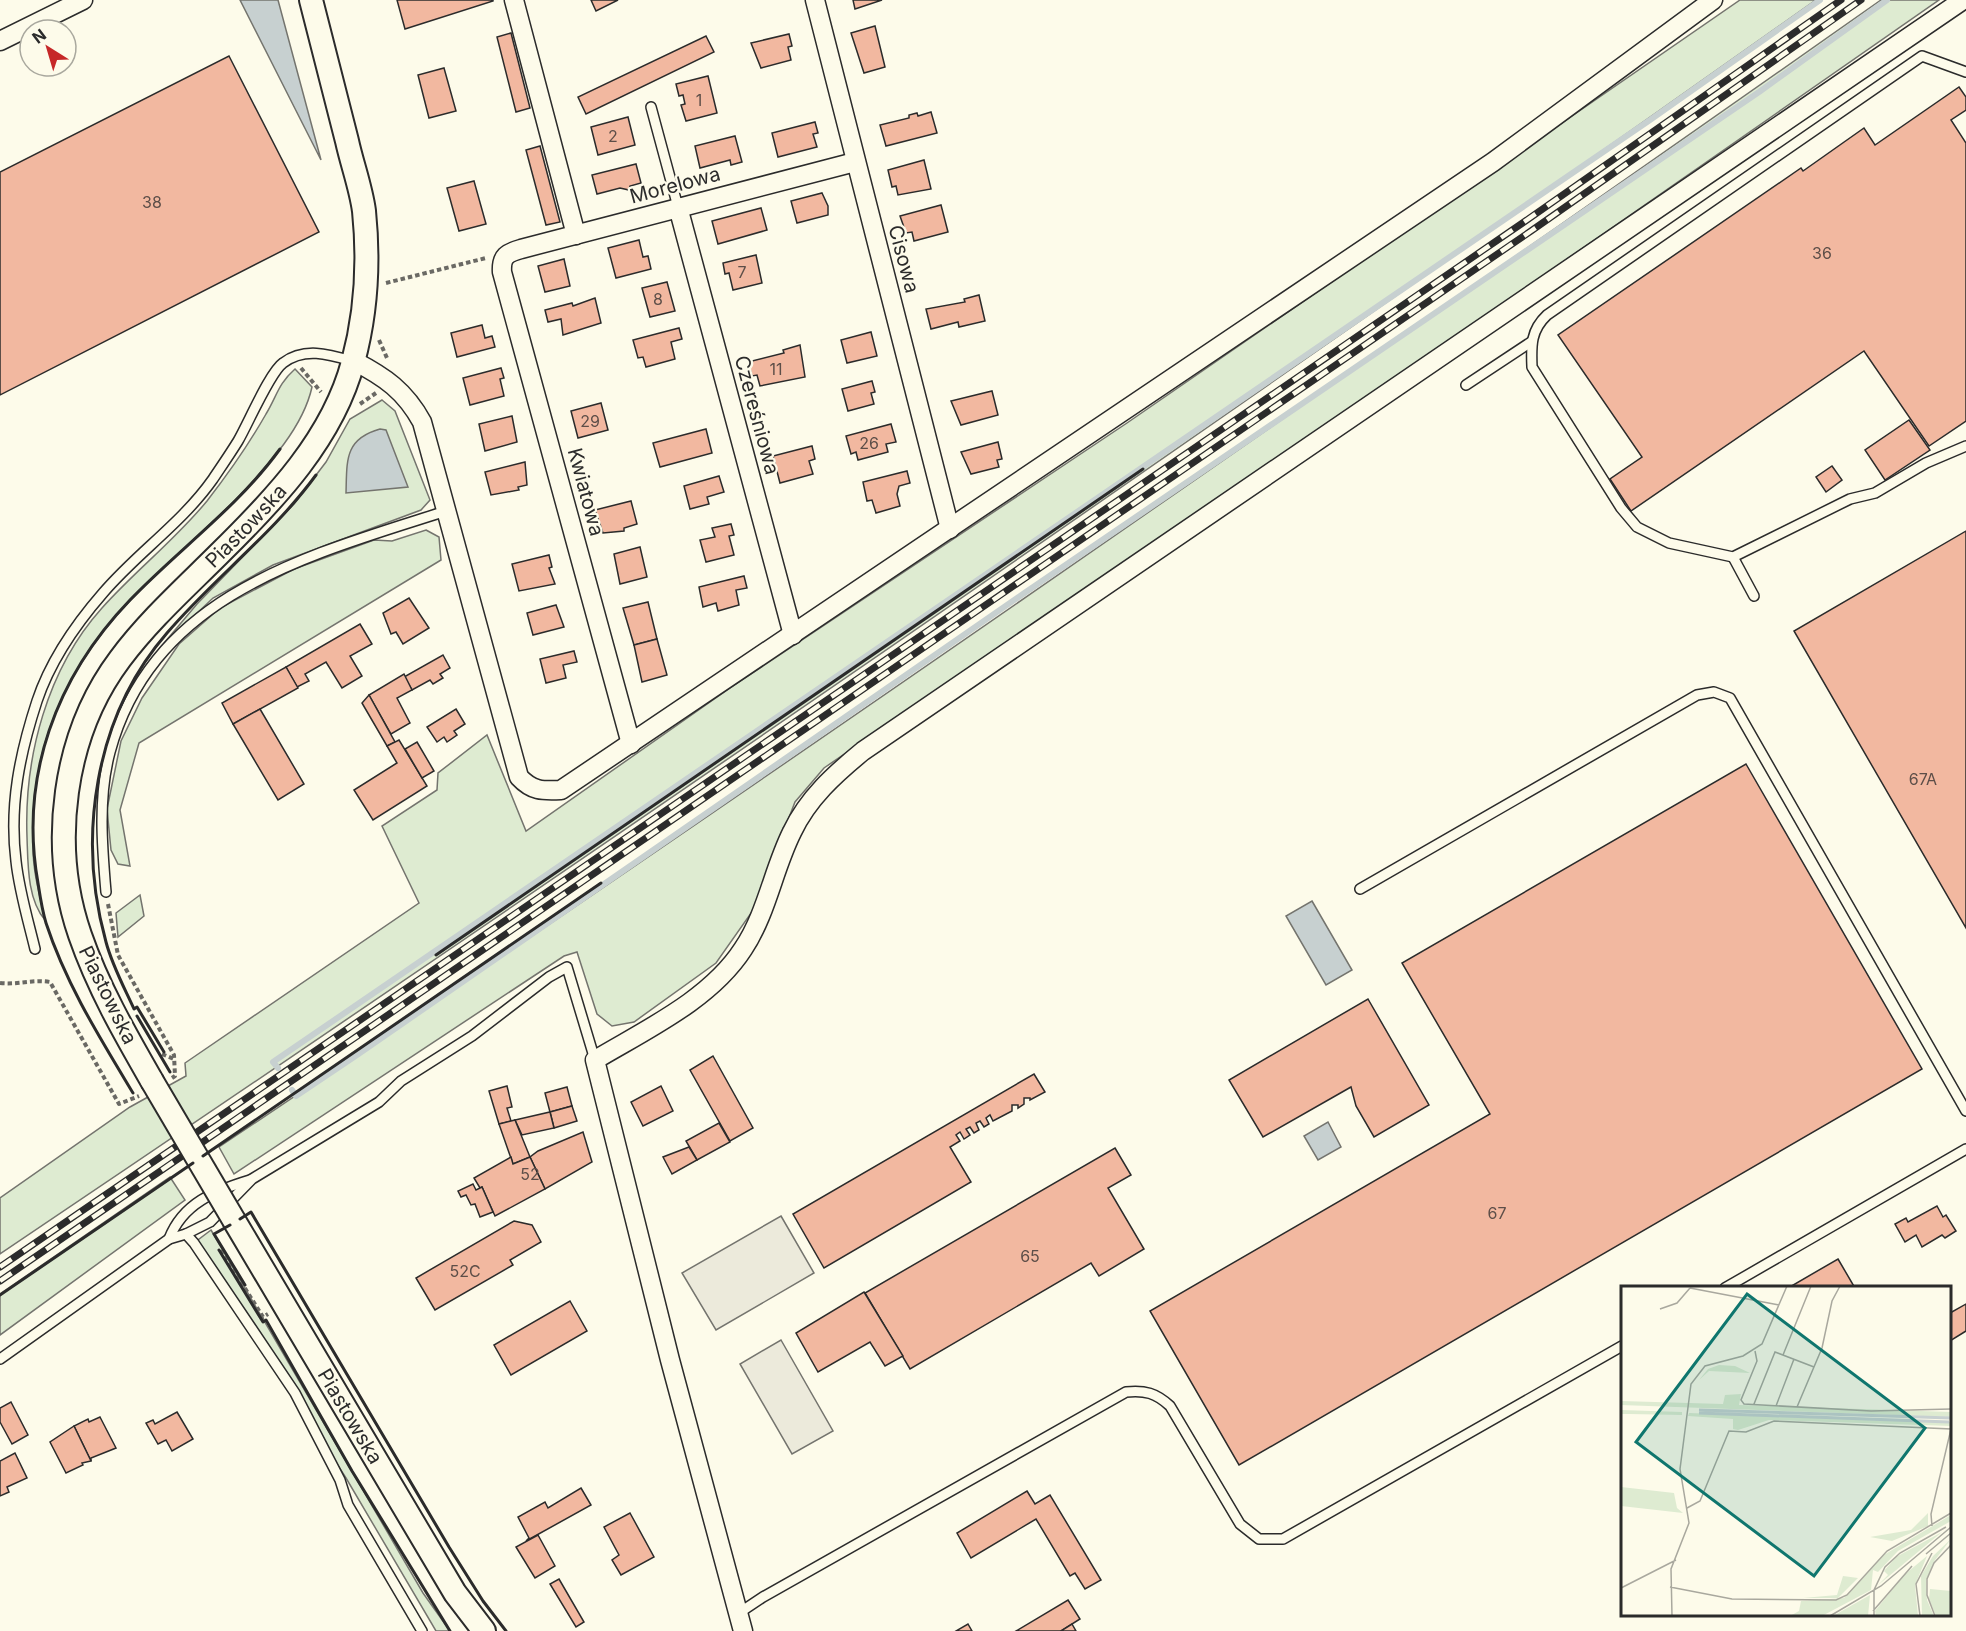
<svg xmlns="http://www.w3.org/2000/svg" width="1966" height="1631" font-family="Inter,sans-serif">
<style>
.green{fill:#deebd1;stroke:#74746e;stroke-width:1.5}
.parking{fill:#eceadb;stroke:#74746e;stroke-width:1.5}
.water{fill:#c7d0d0;stroke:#74746e;stroke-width:1.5}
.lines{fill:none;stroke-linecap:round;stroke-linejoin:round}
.stream{stroke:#c7d0d0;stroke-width:6}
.building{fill:#f2b8a0;stroke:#2b2b2b;stroke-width:1.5}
.service-casing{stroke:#2b2b2b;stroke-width:12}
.minor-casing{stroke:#2b2b2b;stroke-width:21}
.tertiary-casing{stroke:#2b2b2b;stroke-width:26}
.path{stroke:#6a6964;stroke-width:4;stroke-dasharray:4.5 3;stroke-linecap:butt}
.service{stroke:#fdfbea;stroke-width:9}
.minor{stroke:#fdfbea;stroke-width:18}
.tertiary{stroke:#fdfbea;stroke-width:22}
.rail-casing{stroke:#2b2b2b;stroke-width:7}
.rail{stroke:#fdfbea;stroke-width:4.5;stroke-dasharray:14;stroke-linecap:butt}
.tertiary-bridge-casing{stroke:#2b2b2b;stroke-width:26;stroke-linecap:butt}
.tertiary-bridge{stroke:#fdfbea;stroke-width:22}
.wall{stroke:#2b2b2b;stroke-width:3}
.labels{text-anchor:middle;stroke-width:4.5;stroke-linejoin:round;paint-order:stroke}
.number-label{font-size:16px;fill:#5d4e48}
.street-label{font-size:20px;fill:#2b2b2b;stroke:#fdfbea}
.inset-river{fill:none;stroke:#c7d0d0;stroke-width:3}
.inset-road{fill:none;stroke:#a9a89e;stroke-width:1.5}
.view{fill:#0f766e;fill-opacity:0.15;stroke:#0f766e;stroke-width:3}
.inset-edge{fill:none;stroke:#2b2b2b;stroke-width:3}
</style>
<rect width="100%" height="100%" fill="#fdfbea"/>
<g class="green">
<path d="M1740,0H1816C1216,425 610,843 0,1254V1198L130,1107L186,1076L185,1063L419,903L382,826L437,790L438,773L487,735L526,831L730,688L1127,423Z"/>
<path d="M1881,0H1939L1497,308L824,768L795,802L754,909L716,963L634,1022L612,1026L597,1014L577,952L564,956L234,1174L219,1147C778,773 1330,387 1881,0Z"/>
<path d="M295,369L312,387C303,428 268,465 240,495C204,532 164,564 129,602C63,672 29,751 33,848C33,872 40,896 45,920C27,899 28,863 27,837C24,757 47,669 102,608C135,571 175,540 207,501C228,474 249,444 266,414C277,396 278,384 295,369Z"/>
<polygon points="382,400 395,411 430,500 421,510 273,565 213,598 159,649 197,604 294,504 326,462 350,419"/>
<polygon points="426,530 439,537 441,560 139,743 120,810 130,866 118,864 111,850 107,809 121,741 142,698 179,644 220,608 294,569 374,540 392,541"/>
<polygon points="140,895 144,916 118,937 116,913"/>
<polygon points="170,1177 185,1200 0,1335 0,1294"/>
<polygon points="211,1230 423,1593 450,1631 436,1631 346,1478 194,1243"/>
</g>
<g class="parking">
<polygon points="781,1216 814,1273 716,1330 682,1273"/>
<polygon points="781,1340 833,1431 792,1454 740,1364"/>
</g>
<g class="water">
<polygon points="240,0 278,0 321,160"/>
<path d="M380,429L386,430L408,487L346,493C347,461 344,439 380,429Z"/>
<polygon points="1312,901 1352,970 1326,985 1286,916"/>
<polygon points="1328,1122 1341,1147 1318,1160 1304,1136"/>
</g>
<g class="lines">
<g class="stream">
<polyline points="278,1068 273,1062 1650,120 1820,0"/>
<polyline points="292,1090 296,1096 357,1055 1023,594 1759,92 1887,0"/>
</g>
</g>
<g class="building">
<polygon points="397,0 493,0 493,1 405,29"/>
<polygon points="591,0 618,0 596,11"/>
<polygon points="853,0 882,0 855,9"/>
<polygon points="875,26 885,67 864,73 851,33"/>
<polygon points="511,33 530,108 516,112 497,37"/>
<polygon points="789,34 792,46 788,47 791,60 761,68 751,43"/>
<polygon points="706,36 714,52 586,114 578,97"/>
<polygon points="229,56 319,232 0,395 0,172"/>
<polygon points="444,68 456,111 429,118 418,75"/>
<polygon points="708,76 717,113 686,121 681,105 685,104 683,95 679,96 676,84"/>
<polygon points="1959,87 1966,97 1966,110 1951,120 1966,143 1966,421 1929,446 1864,351 1631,511 1610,479 1642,457 1558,335 1801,168 1803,171 1864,128 1875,145"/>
<polygon points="931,112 937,133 886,146 880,125 909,118 909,115 917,113 918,116"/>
<polygon points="628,117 635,145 598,155 591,127"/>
<polygon points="815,122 818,133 813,134 817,147 778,157 772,133"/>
<polygon points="735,136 742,162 731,165 730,160 700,168 695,146"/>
<polygon points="540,146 560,222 546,225 526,150"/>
<polygon points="924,160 931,189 898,195 896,186 892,187 888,170"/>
<polygon points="636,164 641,183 630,186 629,190 620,188 597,194 592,175"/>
<polygon points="474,181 486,224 459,231 447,188"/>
<polygon points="822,193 828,206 828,215 797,223 791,201"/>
<polygon points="941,205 948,232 914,241 912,232 906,233 900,216"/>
<polygon points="761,208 767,230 718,244 712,221"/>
<polygon points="639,240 643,257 648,256 651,269 616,278 608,248"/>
<polygon points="756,255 762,283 733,290 729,273 725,274 723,263"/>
<polygon points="564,259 570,286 545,292 538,266"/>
<polygon points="667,282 675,311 650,317 642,288"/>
<polygon points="979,295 985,321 959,327 958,322 931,329 926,309 965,302 964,299"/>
<polygon points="595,298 601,323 563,335 561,319 548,322 545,310 572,303 573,306"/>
<polygon points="482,325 485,338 492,336 495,347 457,357 451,333"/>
<polygon points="679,328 682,339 671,342 675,359 646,367 643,357 638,358 633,340"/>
<polygon points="871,332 877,356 847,363 841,340"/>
<polygon points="800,345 805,377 760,386 757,375 752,376 748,362 784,353 783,350"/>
<polygon points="501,368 504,378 500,379 504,396 470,405 463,378"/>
<polygon points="872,381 875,392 871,393 874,404 848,411 842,389"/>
<polygon points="992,391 998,415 961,425 951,401"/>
<polygon points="601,403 608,430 578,438 571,411"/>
<polygon points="512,416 517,442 485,451 479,424"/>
<polygon points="1909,420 1930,450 1885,480 1865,450"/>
<polygon points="891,424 896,442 886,444 888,452 858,460 856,452 851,454 846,436"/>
<polygon points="706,429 712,453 660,467 653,443"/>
<polygon points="998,442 1002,459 997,460 999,467 971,474 961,452"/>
<polygon points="812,446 815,459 809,461 813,474 780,483 773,456"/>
<polygon points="525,462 527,485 518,487 519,490 491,495 485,472"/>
<polygon points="1832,466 1842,480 1826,492 1816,477"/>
<polygon points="907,471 910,483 899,486 897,494 900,506 876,513 872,500 867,501 863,482"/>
<polygon points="719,476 724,492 707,497 709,504 690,509 684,486"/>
<polygon points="631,501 637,524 624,528 624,531 603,533 595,510"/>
<polygon points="731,524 734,535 729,536 734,555 706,562 700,540 715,537 712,528"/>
<polygon points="1966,531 1966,928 1794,631"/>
<polygon points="640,547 647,577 620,584 614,554"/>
<polygon points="549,555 552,567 549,568 555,584 519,591 512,564"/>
<polygon points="744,576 747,588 736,590 739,605 718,611 716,603 703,607 699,587"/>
<polygon points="409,598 429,628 403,644 396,632 391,634 383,613"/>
<polygon points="648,602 657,639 634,645 623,608"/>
<polygon points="556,605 564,627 533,635 527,613"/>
<polygon points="360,624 372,644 350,656 362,676 342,688 326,662 305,674 309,681 297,687 286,667"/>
<polygon points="657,639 667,675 642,682 634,645"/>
<polygon points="574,651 577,662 563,665 566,678 546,683 540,659"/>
<polygon points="443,655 450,668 440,674 443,678 433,684 430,680 412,690 404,677"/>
<polygon points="286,667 298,688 233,724 222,703"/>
<polygon points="404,674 412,690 397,698 410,723 391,734 369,695"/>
<polygon points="369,695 395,742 387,746 362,703"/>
<polygon points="260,709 304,784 278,800 233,724"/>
<polygon points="456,709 465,724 454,731 457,735 447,742 444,737 437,742 427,727"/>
<polygon points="399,740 427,786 373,820 354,790 397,763 387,746"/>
<polygon points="417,742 434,771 422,778 405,749"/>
<polygon points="1746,764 1922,1069 1239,1465 1150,1311 1490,1114 1402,963"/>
<polygon points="1368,999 1429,1105 1374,1137 1356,1106 1351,1087 1263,1137 1229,1080"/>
<polygon points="713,1056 753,1128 730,1141 690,1070"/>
<polygon points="1034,1074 1045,1092 1030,1100 1030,1098 1024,1098 1024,1104 1018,1108 1018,1105 1012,1105 1012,1111 993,1121 990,1115 986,1118 989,1124 984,1127 980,1121 976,1123 979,1130 974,1133 970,1127 966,1129 970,1135 964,1139 960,1132 956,1135 960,1141 950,1147 971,1182 824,1268 793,1214"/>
<polygon points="507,1086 512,1107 507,1108 511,1121 499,1124 489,1091"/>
<polygon points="661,1086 673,1111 643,1126 631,1102"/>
<polygon points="567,1087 572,1106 550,1112 545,1093"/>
<polygon points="572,1106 577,1121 554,1128 550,1112"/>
<polygon points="550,1112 554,1128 522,1135 515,1120"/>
<polygon points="515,1120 530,1157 513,1164 499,1124"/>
<polygon points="719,1123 730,1142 697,1160 686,1141"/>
<polygon points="583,1132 592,1162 545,1189 530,1157 538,1151"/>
<polygon points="689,1147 697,1160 672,1174 663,1157"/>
<polygon points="1115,1148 1131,1175 1108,1188 1144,1249 1099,1276 1091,1263 910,1369 865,1293"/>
<polygon points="511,1157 513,1164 530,1157 545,1189 495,1216 482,1187 480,1188 474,1178"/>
<polygon points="473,1184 476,1190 482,1187 493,1212 480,1217 475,1204 471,1205 466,1195 461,1197 458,1191"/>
<polygon points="1937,1206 1943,1217 1946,1215 1956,1231 1945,1238 1942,1235 1922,1247 1916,1235 1905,1242 1895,1224 1906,1218 1908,1222"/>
<polygon points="514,1221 532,1225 541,1242 510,1260 513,1265 435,1310 416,1278"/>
<polygon points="1838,1259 1855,1288 1788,1288"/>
<polygon points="864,1292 903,1356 885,1366 870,1342 818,1372 796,1333"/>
<polygon points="570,1301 587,1331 511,1375 494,1345"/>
<polygon points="1966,1304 1966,1331 1950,1341 1950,1313"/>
<polygon points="11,1402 28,1435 12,1444 0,1422 0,1408"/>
<polygon points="177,1412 193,1439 172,1451 166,1440 158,1444 146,1423 153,1420 155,1424"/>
<polygon points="100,1417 116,1448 91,1458 91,1461 74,1426 88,1419 89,1422"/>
<polygon points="74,1426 91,1461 82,1463 83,1465 66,1473 50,1442"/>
<polygon points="15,1453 27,1478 7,1487 9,1492 0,1496 0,1461"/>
<polygon points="581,1488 591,1505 526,1541 529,1538 518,1517 545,1502 548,1508"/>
<polygon points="1027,1491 1035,1504 1050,1495 1101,1580 1085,1589 1075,1573 1070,1576 1036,1519 971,1558 957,1533"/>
<polygon points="630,1513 654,1557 621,1575 612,1560 619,1555 604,1527"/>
<polygon points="538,1535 555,1566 535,1578 516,1547"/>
<polygon points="559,1579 584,1622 576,1627 550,1584"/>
<polygon points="1068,1600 1080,1619 1061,1631 1016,1631"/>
<polygon points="968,1624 972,1631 956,1631"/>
<polygon points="1072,1624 1076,1631 1061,1631"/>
</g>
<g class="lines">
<defs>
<g id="service">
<path d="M1966,72L1922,56L1547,315C1531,330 1531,345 1532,367L1621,508L1637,527L1669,543L1733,557L1850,499L1875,493L1926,463L1966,446"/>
<polyline points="651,107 678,207"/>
<polyline points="1466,385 1531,342"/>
<polyline points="1733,557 1754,596"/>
<polyline points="1360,889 1697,695 1714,692 1730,698 1966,1111"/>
<path d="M106,892C102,846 98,797 110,752C153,594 309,555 446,511"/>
<path d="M35,949C28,920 19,890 16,861C9,805 20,753 37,701C50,662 76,624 103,593C137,553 182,523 213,479C221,467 230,454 238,441C248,424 270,372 283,363C304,347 328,354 352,361"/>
<polyline points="186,1234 194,1243 295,1393 340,1480 348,1505 422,1631"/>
<path d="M169,1239C183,1203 214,1191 250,1180"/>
<polyline points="1725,1288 1966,1149"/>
<polyline points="0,1359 169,1239 186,1234 210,1222 252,1179 379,1102 401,1081 472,1036 549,977 567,967 595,1060"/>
<path d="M739,1613L763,1597L1126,1392C1145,1390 1156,1393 1170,1406L1240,1524L1259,1539H1283L1622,1346"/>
</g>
<g id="minor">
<polyline points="514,0 576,235"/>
<polyline points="815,0 950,529"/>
<polyline points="0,41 83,0"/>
<polyline points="678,207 793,635"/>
<path d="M354,361C385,377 405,391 422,422L519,777C532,791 542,791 561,790L1493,162L1713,0"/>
<path d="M631,744L502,272C501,256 507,253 521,249L855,162"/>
<path d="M743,1631L670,1360L595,1060C645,1030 710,1000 743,949C767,913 773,870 792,832C808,798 835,774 863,751L1963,0"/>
</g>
<g id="tertiary">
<path id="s1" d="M152,1081C125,1034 98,987 80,935C49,845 63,735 120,659C149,620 186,587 220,553C275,499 333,438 353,362C366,314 369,260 364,211C361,188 352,164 347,141C335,94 323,47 311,0"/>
<path id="s2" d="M235,1222L455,1593L484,1631"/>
</g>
</defs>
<use href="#service" class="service-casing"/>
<use href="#minor" class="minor-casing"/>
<use href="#tertiary" class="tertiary-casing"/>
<g class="path">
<polyline points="386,283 486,258"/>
<polyline points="379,340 387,358"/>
<polyline points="301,368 321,392"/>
<polyline points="360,404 376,393"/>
<polyline points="108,904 118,955 174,1055 175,1076 172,1078"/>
<path d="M0,983C18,985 33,979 50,982L119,1104L139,1096"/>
<polyline points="162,1054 174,1059"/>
<polyline points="221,1250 263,1317 268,1314"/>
</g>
<use href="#service" class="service"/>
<use href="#minor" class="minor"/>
<use href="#tertiary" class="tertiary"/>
<defs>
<g id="rail">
<polyline points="0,1267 1524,222 1841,0"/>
<polyline points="0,1281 1531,231 1861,0"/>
</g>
</defs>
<use href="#rail" class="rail-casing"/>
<use href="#rail" class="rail"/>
<defs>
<polyline id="tertiary-bridge" points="152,1081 235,1222"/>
</defs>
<use href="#tertiary-bridge" class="tertiary-bridge-casing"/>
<use href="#tertiary-bridge" class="tertiary-bridge"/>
<g class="wall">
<polyline points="436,955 1143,469"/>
<polyline points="137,1016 170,1072"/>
<path d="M164,1052L137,1007L134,1009C124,987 112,965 106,942C77,838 94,717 167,633C214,578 273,534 316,475"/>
<path d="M133,1093C100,1038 66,984 46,923C42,910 40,896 38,883C19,777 56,677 130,600C179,549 238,507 280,449"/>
<polyline points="203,1156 601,883"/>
<polyline points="240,1219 251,1212 449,1547 483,1601 506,1631"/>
<polyline points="230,1225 214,1234 245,1285"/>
<polyline points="219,1250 263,1322 266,1320 352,1471 450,1631"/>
<polyline points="0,1295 193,1163"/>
</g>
</g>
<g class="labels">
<g class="number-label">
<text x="699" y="106">1</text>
<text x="613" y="142">2</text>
<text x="152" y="208">38</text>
<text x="1822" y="259">36</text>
<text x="742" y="278">7</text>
<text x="658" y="305">8</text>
<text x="776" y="375">11</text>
<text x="590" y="427">29</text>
<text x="869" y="449">26</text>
<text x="1923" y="785">67A</text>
<text x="530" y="1180">52</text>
<text x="1497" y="1219">67</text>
<text x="1030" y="1262">65</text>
<text x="465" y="1277">52C</text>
</g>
<g class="street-label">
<text transform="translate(675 185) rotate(-15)" y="7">Morelowa</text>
<text transform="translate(904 259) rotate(75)" y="7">Cisowa</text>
<text transform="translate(757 415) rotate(75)" y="7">Czereśniowa</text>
<text transform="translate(586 492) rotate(75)" y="7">Kwiatowa</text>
<text dy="7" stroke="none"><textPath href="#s1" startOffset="636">Piastowska</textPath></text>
<text transform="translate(108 995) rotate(64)" y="7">Piastowska</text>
<text dy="7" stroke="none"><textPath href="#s2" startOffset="226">Piastowska</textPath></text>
</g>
</g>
<g transform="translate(1621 1286)">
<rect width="330" height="330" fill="#fdfbea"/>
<path d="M98,79L114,80L129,87L88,85L78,94L87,83ZM120,108L118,119L330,126V131L0,119V115L102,118L104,109ZM0,124L61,126V129L8,128H0ZM68,127L330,136V140L148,134L117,144L112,143V133L67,130ZM0,201L53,207L56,222L62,227L0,220ZM307,227V240L271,255L249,251L290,244ZM330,229V235L277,265L257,286L252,284L250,304L201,330H169L178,325L180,315L223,312L261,270ZM321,246L256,300L267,289L263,285L275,271ZM330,253L314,274L305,294L306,314L313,330H301L300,290L312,270ZM306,270L294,299L297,330H255L254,325L283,289ZM222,290L237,292L217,312H182L216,309ZM309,303L330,305V330H315L308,313ZM249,309L247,330H212Z" fill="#deebd1"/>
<path class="inset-river" d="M78,124L330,132M78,127L328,136"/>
<path class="inset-road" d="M69,2L158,19M39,23L56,17L69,2M134,65L136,75L120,114L123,118L250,125L330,123M162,69L190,0M133,118L154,66L193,81M155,120L173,73M176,121L201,62L211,15L219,0M66,222L79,215L108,145L125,146L153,135L330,143L310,228L311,240M305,268L330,247M49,301L111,313L215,314L226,309L266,265L330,227M0,302L55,274M252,325L291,280M51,330L50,283L68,237L59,183L70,98L84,80L122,70L141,58L166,0M209,330L260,300L330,241M253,330V304L264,281L279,267L325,241M299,330L295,298L311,267M314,330L306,309V293L313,277L330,259"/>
<path class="view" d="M126,8L304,142L193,290L15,156Z"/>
<rect width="330" height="330" class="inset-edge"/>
</g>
<g transform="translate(48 48) rotate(323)"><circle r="28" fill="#fdfbea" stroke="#a9a89e" stroke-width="1.5"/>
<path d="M0-4.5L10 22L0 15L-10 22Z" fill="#c62828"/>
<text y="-9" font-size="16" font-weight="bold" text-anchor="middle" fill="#2b2b2b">N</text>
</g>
</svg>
